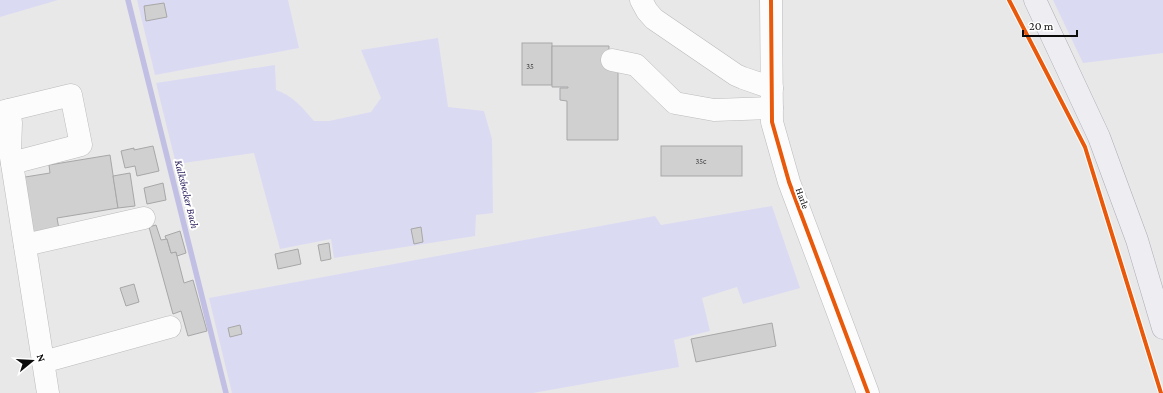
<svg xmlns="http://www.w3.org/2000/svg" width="1163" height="393" font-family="'Crimson Pro',serif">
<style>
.green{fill:#dbdaf3}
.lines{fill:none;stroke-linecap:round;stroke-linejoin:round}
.stream{stroke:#c2bfe5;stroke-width:5.5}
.building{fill:#d0d0d1;stroke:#a7a7a8}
.minor-casing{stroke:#bbbbbc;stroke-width:23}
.major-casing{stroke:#adacb5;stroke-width:23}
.minor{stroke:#fcfcfc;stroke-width:22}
.major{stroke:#ededf2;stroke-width:22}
.cycleway-casing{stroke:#fff;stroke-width:6}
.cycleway{stroke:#e8590c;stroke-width:4}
.labels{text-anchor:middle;stroke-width:4;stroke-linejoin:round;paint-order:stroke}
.number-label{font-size:8px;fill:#3d3d3e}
.street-label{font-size:10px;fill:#0c0c0d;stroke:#fff}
.water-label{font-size:11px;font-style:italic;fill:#2d205e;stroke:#fff}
</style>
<rect width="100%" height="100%" fill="#e8e8e9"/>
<g class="green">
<polygon points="0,0 58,0 0,17"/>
<polygon points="137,0 288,0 299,48 155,75"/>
<polygon points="1053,0 1163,0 1163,53 1083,63"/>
<path d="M438,38L448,107L484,111L492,139L493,213L476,215L475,236L334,258L331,239L280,249L254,153L176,164L156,83L275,65L276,90C292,95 303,108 314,121H329L371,112L381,98L361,50Z"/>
<polygon points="772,206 800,288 743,304 737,287 702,298 710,331 674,340 679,367 533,393 232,393 209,298 655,216 661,225"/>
</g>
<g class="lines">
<polyline class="stream" points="128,0 226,393"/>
</g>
<g class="building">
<polygon points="164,3 167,17 146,21 144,6"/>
<rect x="522" y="43" width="30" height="42"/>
<polygon points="552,46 609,46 608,70 618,70 618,140 567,140 567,101 560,100 560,88 568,88 568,87 552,87"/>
<polygon points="153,146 159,171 137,176 135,166 125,168 121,151 134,148 134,150"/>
<rect x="661" y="146" width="81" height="30"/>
<polygon points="110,155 118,208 57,218 59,229 27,234 19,178 50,173 49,165"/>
<polygon points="130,173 135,206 118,208 113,176"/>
<polygon points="163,183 166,200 147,204 144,188"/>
<polygon points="156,225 161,240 167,239 171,253 176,252 184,283 193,280 207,331 188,336 181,311 173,314 149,227"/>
<polygon points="421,227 423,242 414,244 411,229"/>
<polygon points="180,231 186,253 177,256 176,252 171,253 167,239 166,239 165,236"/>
<polygon points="329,243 331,259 321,261 318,245"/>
<polygon points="298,249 301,264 278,269 275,254"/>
<polygon points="134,284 139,302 126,306 120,288"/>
<polygon points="772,323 776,346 696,362 691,339"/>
<polygon points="240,325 242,334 230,337 228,328"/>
</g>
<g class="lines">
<defs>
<g id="minor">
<polyline points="641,0 647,11 654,19 736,75 743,78 772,88"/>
<polyline points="771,0 772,122 789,182 868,393"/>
<polyline points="612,60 636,65 675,103 714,110 772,108"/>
<polyline points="9,110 71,95 81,145 12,163"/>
<polyline points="0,112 9,110 11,123 10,151 48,393"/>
<polyline points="25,245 144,218"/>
<polyline points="43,362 170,327"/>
</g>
<polyline id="major" points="1035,0 1099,137 1137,240 1163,328"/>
</defs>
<use href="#minor" class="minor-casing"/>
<use href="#major" class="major-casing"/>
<use href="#minor" class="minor"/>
<use href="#major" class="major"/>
<defs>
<g id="cycleway">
<polyline points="771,0 772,122 789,182 868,393"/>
<polyline points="1009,0 1085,147 1161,393"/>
</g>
</defs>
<use href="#cycleway" class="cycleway-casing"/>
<use href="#cycleway" class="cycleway"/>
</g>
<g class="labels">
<g class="number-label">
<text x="530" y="69">35</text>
<text x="701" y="164">35c</text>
</g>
<g class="street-label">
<text transform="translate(803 198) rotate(69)" y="4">Harle</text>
</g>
<g class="water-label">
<text transform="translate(187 194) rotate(76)" y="4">Kalksbecker Bach</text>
</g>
</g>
<g transform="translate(32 361) rotate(72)" stroke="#ffffff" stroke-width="3" paint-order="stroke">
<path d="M0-3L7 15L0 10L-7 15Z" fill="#0c0c0d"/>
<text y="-6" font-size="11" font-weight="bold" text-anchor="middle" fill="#0c0c0d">N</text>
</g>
<path d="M1023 30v6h54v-6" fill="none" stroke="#0c0c0d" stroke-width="2"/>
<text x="1029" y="30" font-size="12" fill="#0c0c0d" stroke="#ffffff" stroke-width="3" paint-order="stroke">20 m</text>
</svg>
